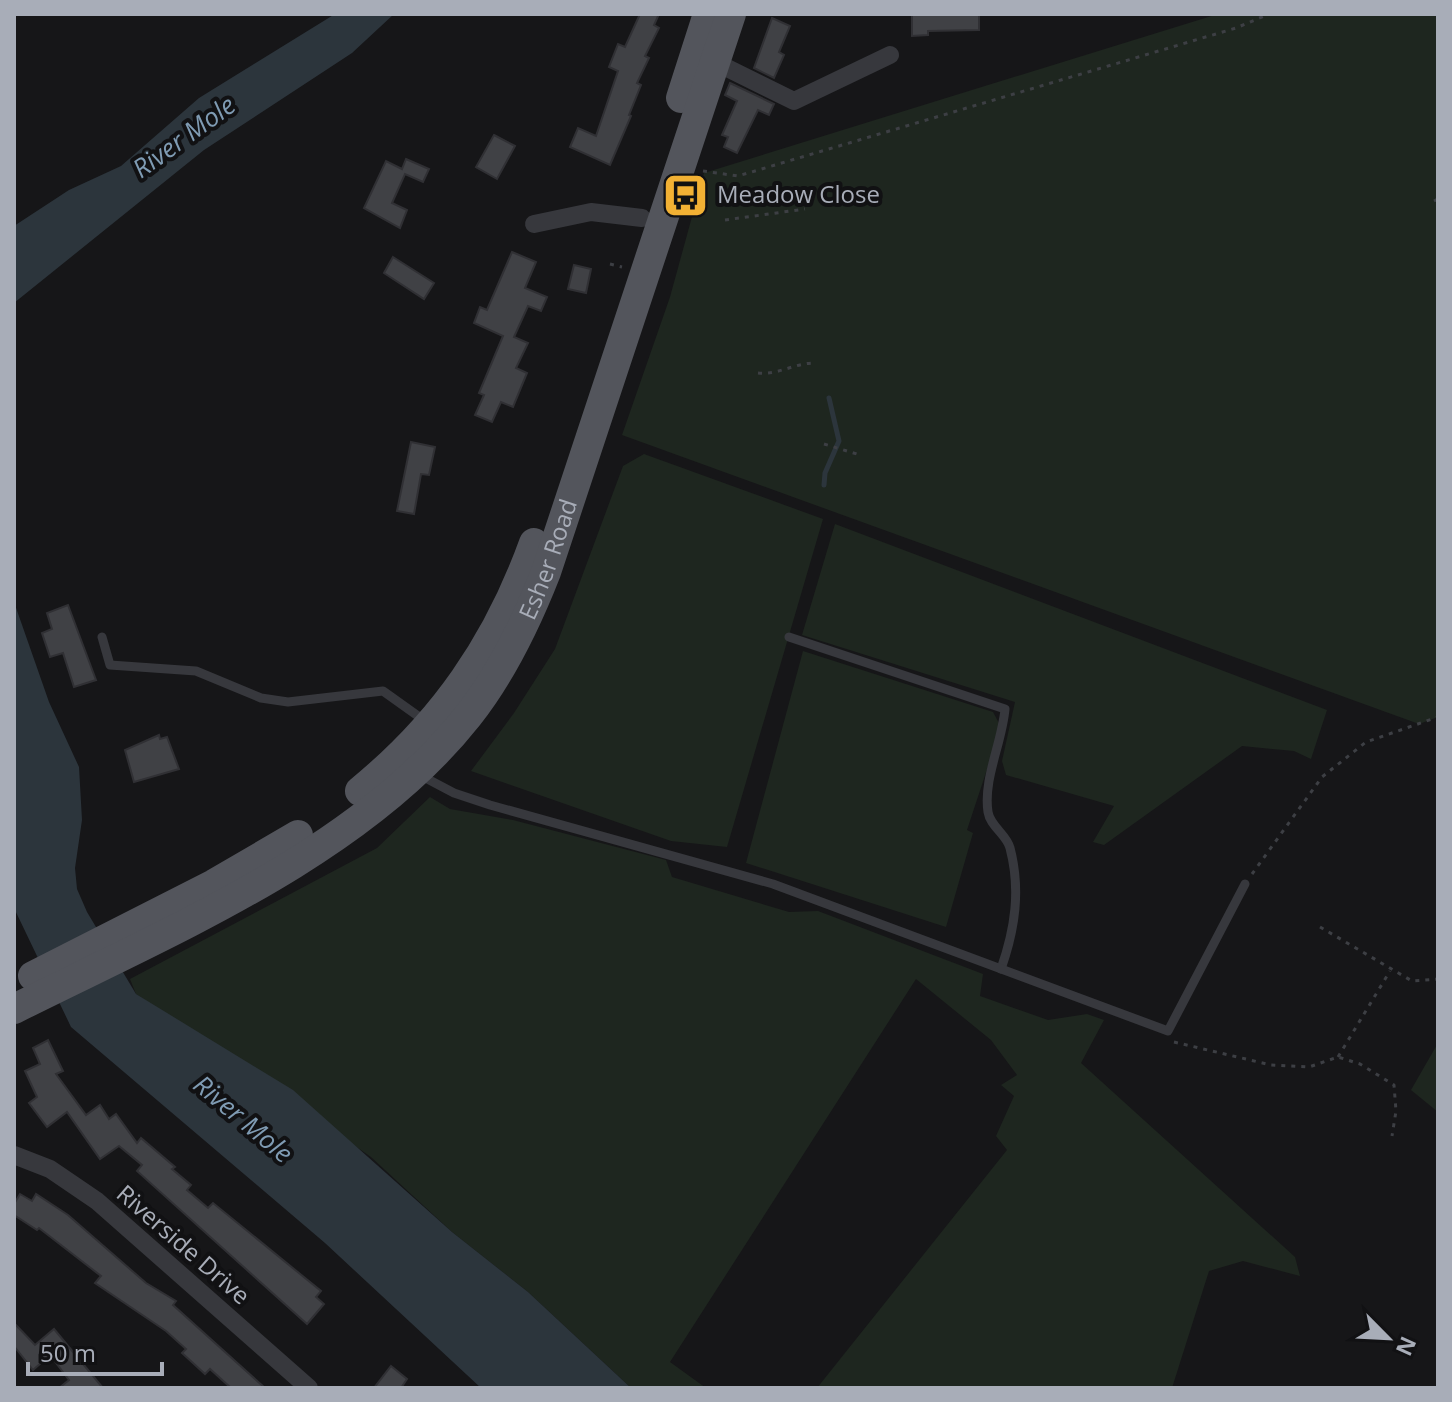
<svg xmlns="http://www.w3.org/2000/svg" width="1452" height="1402" font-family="'Open Sans',sans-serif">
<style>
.green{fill:#1e261f}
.water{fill:#2c353c}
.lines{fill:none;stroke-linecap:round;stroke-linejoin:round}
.stream{stroke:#2c353c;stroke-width:5}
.building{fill:#404145;stroke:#303034;stroke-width:2}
.path{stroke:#3d3f44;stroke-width:3;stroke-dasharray:4 6;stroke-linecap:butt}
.service{stroke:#37383d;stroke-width:9}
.minor{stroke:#37383d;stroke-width:18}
.primary{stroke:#53555c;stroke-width:30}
.labels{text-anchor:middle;stroke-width:8;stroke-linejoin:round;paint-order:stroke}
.poi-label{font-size:24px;fill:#a8adb8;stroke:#111113;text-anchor:start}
.street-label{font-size:24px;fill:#a8adb8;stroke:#111113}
.water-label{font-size:26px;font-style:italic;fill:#7f9bb3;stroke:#111113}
</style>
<rect width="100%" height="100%" fill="#161618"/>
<g class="green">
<polygon points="1218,14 1438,14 1438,717 1419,724 622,435 670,297 704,173"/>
<polygon points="644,454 823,519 727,847 671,841 471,771 514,713 555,649 623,466"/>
<polygon points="835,524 1327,710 1311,759 1294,751 1242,746 1104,845 1093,842 1114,806 1006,775 1002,761 1015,702 802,635"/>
<polygon points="803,651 993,712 1001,727 967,830 973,833 946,927 746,863"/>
<polygon points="430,797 450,809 513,820 666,860 672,877 789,912 818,911 983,974 980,996 1048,1020 1087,1014 1104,1020 1081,1063 1295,1257 1300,1276 1243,1261 1209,1271 1172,1388 817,1388 1007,1150 996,1136 1014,1096 1001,1085 1017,1075 991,1040 916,979 670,1362 706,1388 631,1388 528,1292 452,1232 371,1157 136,994 130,979 377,848"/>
<polygon points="1438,1043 1438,1112 1411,1090"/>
</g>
<g class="water">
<polygon points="335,14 394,14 352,53 204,150 14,303 14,226 69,190 121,166 199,98"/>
<polygon points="14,602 49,702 79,767 82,820 75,868 77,889 87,912 136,994 293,1090 452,1232 528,1292 631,1388 481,1388 325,1243 71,1027 14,908"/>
</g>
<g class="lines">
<polyline class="stream" points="824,485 825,473 839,441 829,398"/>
</g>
<g class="building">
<polygon points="640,14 659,14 654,25 659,28 645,56 649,58 637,83 641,85 629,115 631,116 610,165 570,147 578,128 596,136 618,71 609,67 618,44 625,47"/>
<polygon points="912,14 979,14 979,30 928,31 928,35 912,36"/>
<polygon points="772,18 790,26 779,52 784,55 774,78 754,68"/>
<polygon points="730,83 774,104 769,115 758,110 737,153 724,147 728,137 722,135 737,101 725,95"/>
<polygon points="494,135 515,146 497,179 476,167"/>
<polygon points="406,159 429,169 423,182 405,174 392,203 407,210 400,228 364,208 386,161 402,169"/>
<polygon points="512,252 536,262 525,288 547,297 541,311 528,306 514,337 528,343 516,368 527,373 513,407 501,402 492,422 475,415 484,395 479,393 503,336 474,323 480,307 487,310"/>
<polygon points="393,257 434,283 424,299 384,273"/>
<polygon points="574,265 591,269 586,293 568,289"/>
<polygon points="411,442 435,447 429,475 421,474 414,514 397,511"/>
<polygon points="68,605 96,680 74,687 63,653 50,657 42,633 52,629 47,613"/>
<polygon points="159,735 160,739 167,737 179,769 134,782 125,750"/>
<polygon points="48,1040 63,1071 56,1074 86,1115 100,1105 109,1119 116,1114 137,1143 141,1138 175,1167 172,1169 191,1185 187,1190 208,1208 213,1203 321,1291 316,1297 324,1304 307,1324 137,1171 142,1165 119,1146 100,1159 67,1112 47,1127 29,1103 37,1097 25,1071 40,1064 33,1048"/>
<polygon points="20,1194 32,1201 36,1194 68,1215 146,1283 176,1301 173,1305 265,1388 231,1388 210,1369 205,1374 182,1353 186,1349 166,1331 95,1283 101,1276 39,1228 37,1230 14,1215 14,1204"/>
<polygon points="14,1323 35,1345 54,1329 103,1388 59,1388 69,1380 50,1355 33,1370 14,1346"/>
<polygon points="391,1366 407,1379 401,1388 374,1388"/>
</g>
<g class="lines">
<g class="path">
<polyline points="703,171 738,176 1236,28 1269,14"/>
<polyline points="1434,201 1438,199"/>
<polyline points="725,220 805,209"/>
<polyline points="610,264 622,267"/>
<path d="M758,373C779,375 794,363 815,363"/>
<polyline points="824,444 860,455"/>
<polyline points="1252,874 1322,777 1366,742 1438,717"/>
<polyline points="1320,927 1412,981 1438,979"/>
<polyline points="1174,1042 1271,1065 1309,1067 1338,1057 1360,1064 1394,1085 1396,1111 1392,1136"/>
<polyline points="1338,1057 1390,971"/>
</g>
<g class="service">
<polyline points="102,637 110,665 196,671 261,698 288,702 383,691 425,721"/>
<path d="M789,637L1005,709C1002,743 983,779 988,812C990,826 1007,835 1010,848C1021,890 1015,929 1001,969"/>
<polyline points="418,774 454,793 490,805 773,884 1168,1031 1245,884"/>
</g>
<g class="minor">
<polyline points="715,62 794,101 890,55"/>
<polyline points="534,224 591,212 642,218"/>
<polyline points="14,1155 50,1169 97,1201 309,1388"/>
</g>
<g class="primary">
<polyline points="681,98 708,14"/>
<path d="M360,791C443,723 498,643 534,543"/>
<polyline points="33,976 214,884 298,835"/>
<path id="s1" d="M14,1009C167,932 360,853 468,716C502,673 526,623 546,572L731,14"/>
</g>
</g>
<defs>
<symbol id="bus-square" viewBox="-11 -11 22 22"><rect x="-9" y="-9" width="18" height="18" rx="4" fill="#f2b134" stroke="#111113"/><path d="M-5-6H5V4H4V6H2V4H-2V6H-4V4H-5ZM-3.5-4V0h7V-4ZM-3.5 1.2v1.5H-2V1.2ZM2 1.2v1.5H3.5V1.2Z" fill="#111"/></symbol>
</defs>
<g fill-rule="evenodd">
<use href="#bus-square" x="660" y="170" width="51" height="51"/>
</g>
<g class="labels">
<g class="poi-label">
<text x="717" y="203">Meadow Close</text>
</g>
<g class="street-label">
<text dy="8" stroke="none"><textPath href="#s1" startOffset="722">Esher Road</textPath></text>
<text transform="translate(183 1245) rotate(41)" y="8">Riverside Drive</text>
</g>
<g class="water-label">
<text transform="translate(184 137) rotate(-36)" y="9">River Mole</text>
<text transform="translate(243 1119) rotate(40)" y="9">River Mole</text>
</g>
</g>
<rect width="1452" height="1402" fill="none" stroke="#a8adb8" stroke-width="32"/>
<g transform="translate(1388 1338) rotate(114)" stroke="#111113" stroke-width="6" paint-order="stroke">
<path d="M0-6L14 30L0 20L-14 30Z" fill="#a8adb8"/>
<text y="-12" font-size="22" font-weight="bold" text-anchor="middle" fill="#a8adb8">N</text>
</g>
<path d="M28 1362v12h134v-12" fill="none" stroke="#a8adb8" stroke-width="4"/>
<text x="40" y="1362" font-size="24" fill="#a8adb8" stroke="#111113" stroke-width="6" paint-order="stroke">50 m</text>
</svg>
